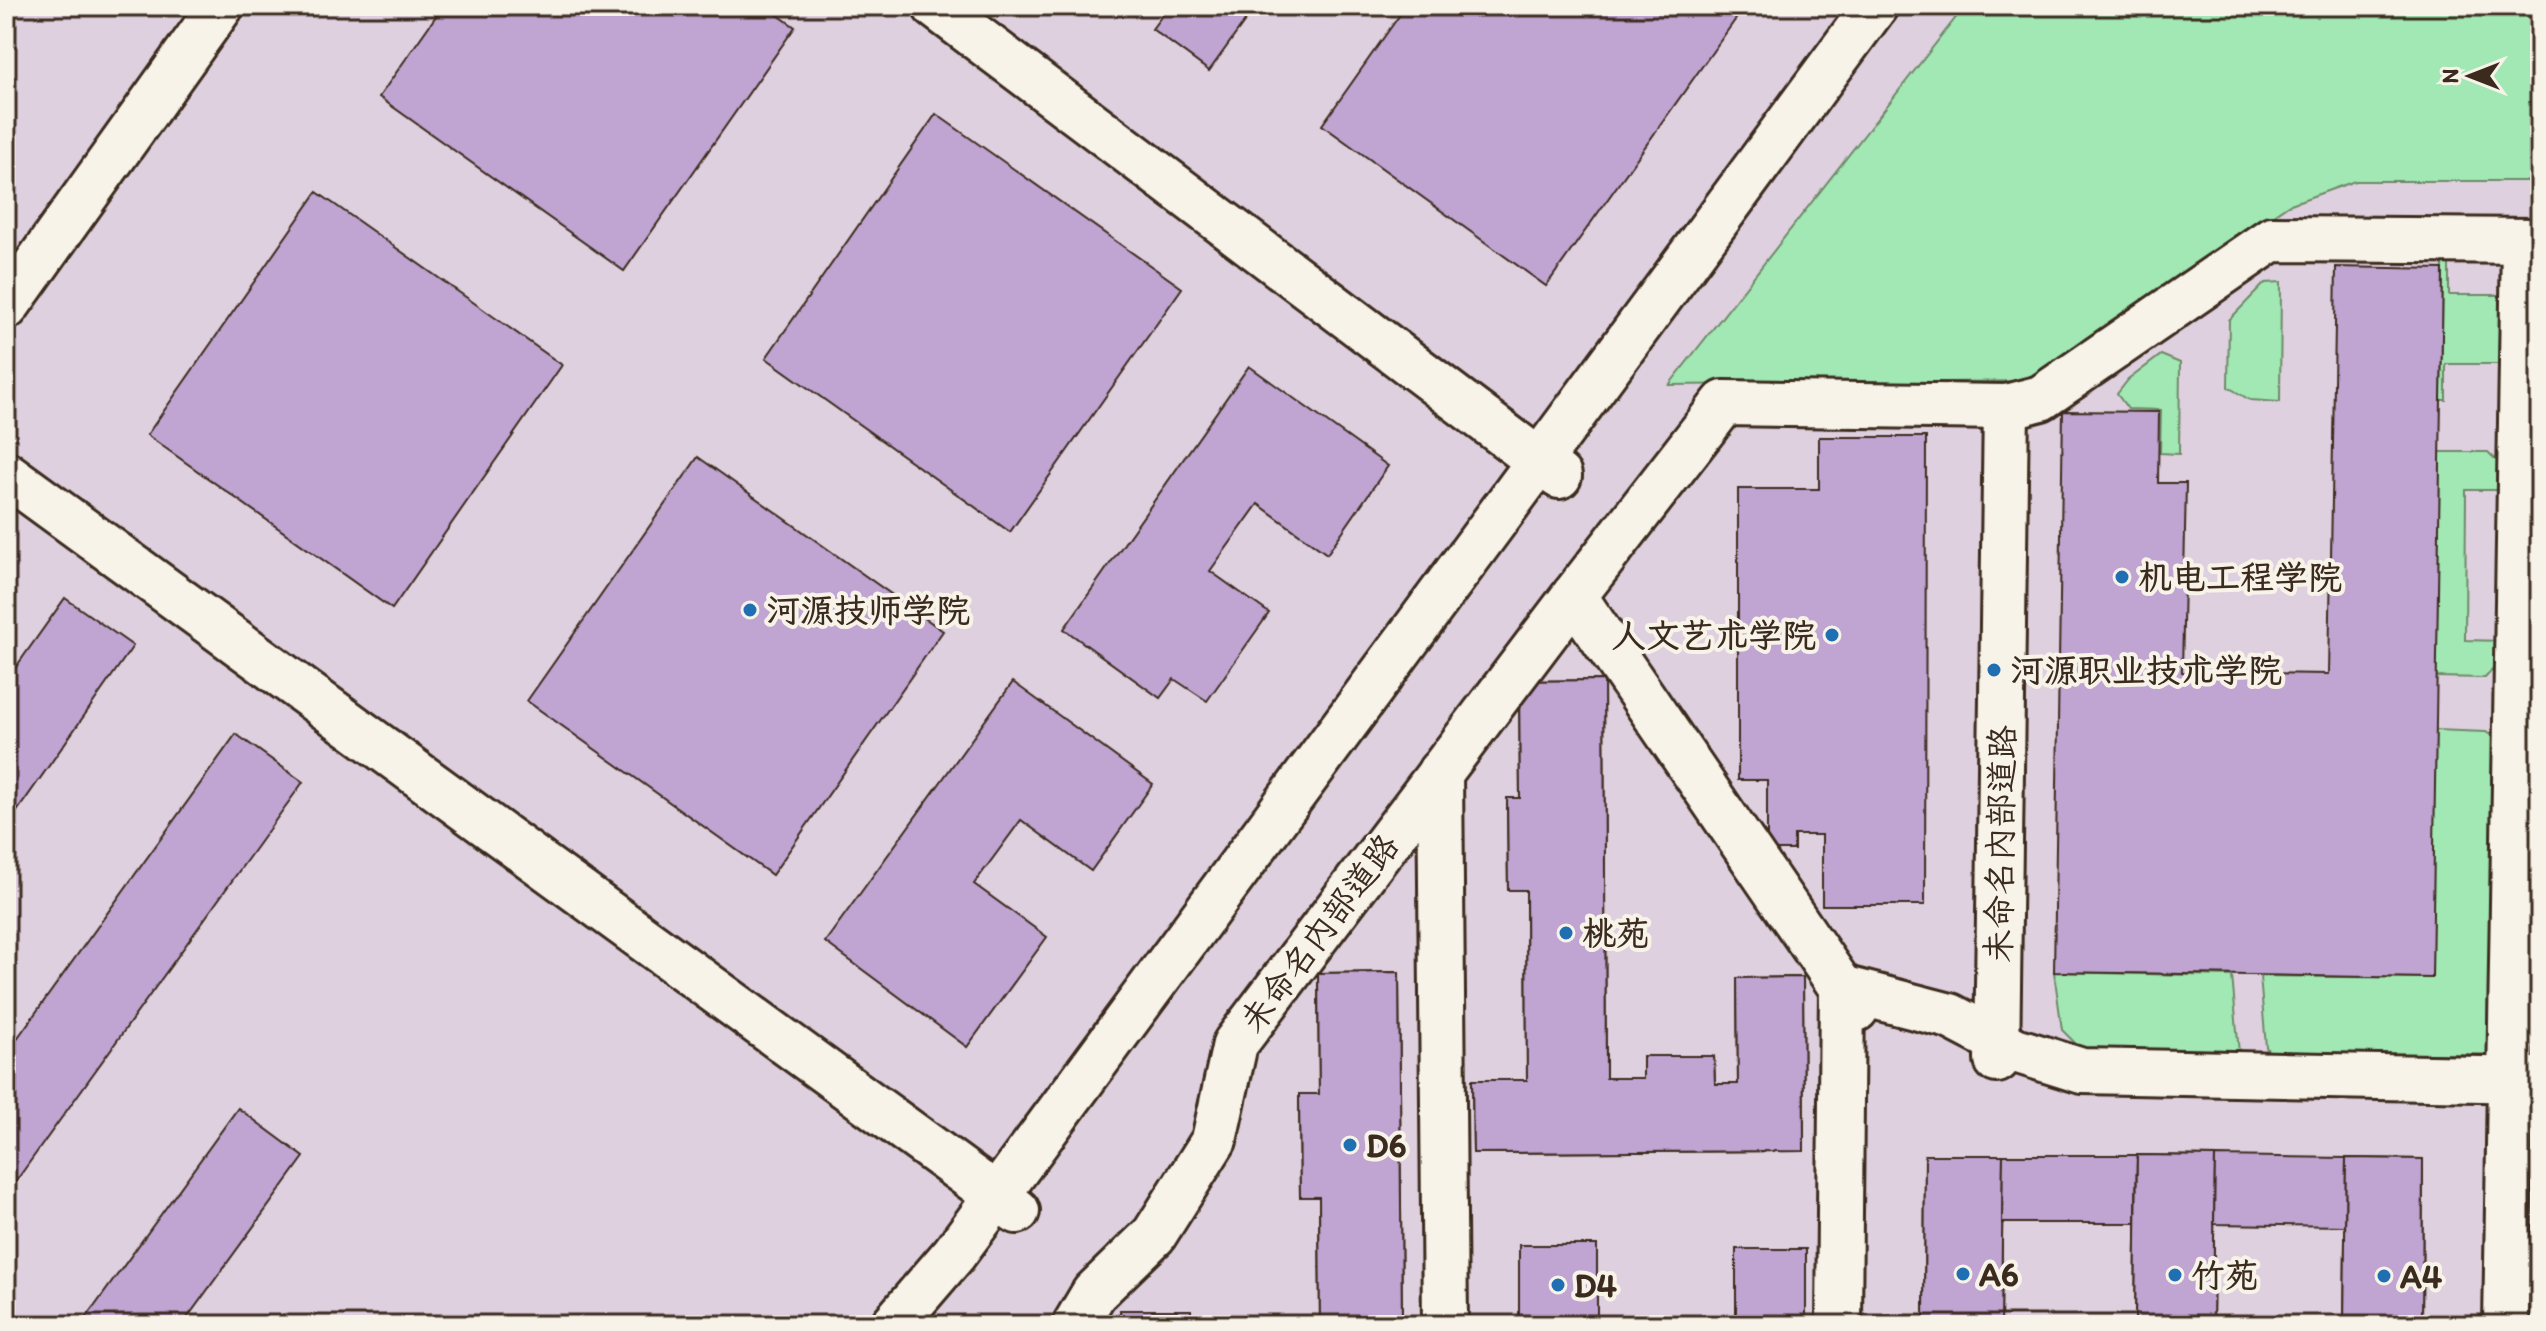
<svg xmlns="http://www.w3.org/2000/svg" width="2546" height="1331" font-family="Itim,'LXGW WenKai TC',sans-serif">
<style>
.built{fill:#dfd0df}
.green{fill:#a2e8b4;stroke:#6e8969;stroke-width:2}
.building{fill:#c0a5d3;stroke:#3b2a1e;stroke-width:2}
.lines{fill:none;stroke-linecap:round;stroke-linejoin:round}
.minor-casing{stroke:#3b2a1e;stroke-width:50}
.minor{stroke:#f7f3e8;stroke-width:44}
.poi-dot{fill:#1f6fb2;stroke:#f7f3e8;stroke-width:3}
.labels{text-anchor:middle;stroke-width:8;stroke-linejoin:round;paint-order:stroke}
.poi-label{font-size:34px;font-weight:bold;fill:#3b2a1e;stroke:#f7f3e8;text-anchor:start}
.street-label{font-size:34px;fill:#3b2a1e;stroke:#f7f3e8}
</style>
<rect width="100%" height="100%" fill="#ece3e4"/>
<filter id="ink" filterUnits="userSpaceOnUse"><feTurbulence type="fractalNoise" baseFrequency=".0125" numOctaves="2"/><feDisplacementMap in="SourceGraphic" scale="16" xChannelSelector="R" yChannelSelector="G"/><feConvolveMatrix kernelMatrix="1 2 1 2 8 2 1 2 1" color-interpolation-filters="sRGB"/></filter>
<g filter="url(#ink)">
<polygon class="built" points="16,6 2526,6 2540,15 2540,1325 6,1325 6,19"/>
<g class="green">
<polygon points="1965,6 2526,6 2540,15 2540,181 2355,181 2288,205 2032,381 1669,385"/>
<polygon points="2443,261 2449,261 2449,295 2515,295 2515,364 2446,364 2446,400 2441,400"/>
<polygon points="2281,282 2280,402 2250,400 2228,387 2229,320 2265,283"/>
<polygon points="2161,355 2180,363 2179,454 2160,453 2161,410 2128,409 2117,394 2128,380"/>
<polygon points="2440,452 2488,452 2504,468 2504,490 2466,490 2465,640 2503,641 2503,658 2485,678 2436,677"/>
<polygon points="2435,730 2486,732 2510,749 2494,1054 2271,1055 2266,1047 2260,976 2431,978"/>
<polygon points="2054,972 2232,976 2239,1053 2102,1056 2078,1046 2062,1030"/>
</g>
<g class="building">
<polygon points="443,6 765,6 795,27 624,271 379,97"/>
<polygon points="1169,6 1256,6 1209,71 1152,29"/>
<polygon points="1406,6 1745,6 1546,286 1322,125"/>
<polygon points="936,114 1182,288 1010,532 766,358"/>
<polygon points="317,192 562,365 392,609 147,435"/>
<polygon points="2336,267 2443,269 2432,978 2054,972 2063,411 2159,412 2158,483 2186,483 2182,672 2329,674"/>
<polygon points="1249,366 1388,466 1327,554 1258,504 1210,571 1269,613 1207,701 1174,679 1160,698 1064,629"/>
<polygon points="1819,437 1926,437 1925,905 1822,905 1822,835 1794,835 1794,850 1767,850 1767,780 1738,780 1738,489 1819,489"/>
<polygon points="698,457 943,631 772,875 527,701"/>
<polygon points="65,598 133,646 6,827 6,681"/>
<polygon points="1604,680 1606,1078 1643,1078 1643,1056 1714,1056 1715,1084 1738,1084 1737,978 1803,977 1804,1151 1473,1153 1472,1080 1527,1080 1526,890 1508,890 1507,798 1520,798 1519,681"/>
<polygon points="1604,680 1606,1078 1643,1078 1643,1056 1714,1056 1715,1084 1738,1084 1737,978 1803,977 1804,1151 1473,1153 1472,1080 1527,1080 1526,890 1508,890 1507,798 1520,798 1519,681"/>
<polygon points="1013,682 1153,784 1091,871 1021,820 974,884 1047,937 967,1047 825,942"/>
<polygon points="236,734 303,782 6,1195 6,1054"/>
<polygon points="1399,972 1402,1325 1320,1325 1319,1197 1300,1197 1299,1094 1319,1094 1318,973"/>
<polygon points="1399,972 1402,1325 1320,1325 1319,1197 1300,1197 1299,1094 1319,1094 1318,973"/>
<polygon points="238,1108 304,1157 182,1325 81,1325"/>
<polygon points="1925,1155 2003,1155 2001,1325 1924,1325"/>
<polygon points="1925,1155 2003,1155 2001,1325 1924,1325"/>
<polygon points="2003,1155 2137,1155 2136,1223 2002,1223"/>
<polygon points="2137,1155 2215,1156 2213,1325 2135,1325"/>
<polygon points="2137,1155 2215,1156 2213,1325 2135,1325"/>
<polygon points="2215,1156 2346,1158 2346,1226 2214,1224"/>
<polygon points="2346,1158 2423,1159 2422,1325 2344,1325"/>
<polygon points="2346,1158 2423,1159 2422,1325 2344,1325"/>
<rect x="1519" y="1245" width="78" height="80"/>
<rect x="1519" y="1245" width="78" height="80"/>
<rect x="1736" y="1249" width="70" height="76"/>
<rect x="1736" y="1249" width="70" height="76"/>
<polygon points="1120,1310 1191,1310 1191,1325 1121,1325"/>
<polygon points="1120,1310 1191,1310 1191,1325 1121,1325"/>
</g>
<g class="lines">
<defs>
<g id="minor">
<polyline points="935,6 1559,476"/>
<polyline points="6,307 221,6"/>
<polyline points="6,474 1017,1211"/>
<polyline points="1574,596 1856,1009"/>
<polyline points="1440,772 1445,1325"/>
<polyline points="1997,1060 2006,407"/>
<polyline points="893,1325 954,1254 1875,6"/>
<polyline points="1075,1325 1094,1293 1154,1235 1214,1140 1235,1044 1574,596 1724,403 2006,407 2041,398 2272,239 2540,241"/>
<polyline points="1839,1325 1842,988 1950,1016 2015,1050 2082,1071 2532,1080"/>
<polyline points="2506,1325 2524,241"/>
</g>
</defs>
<use href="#minor" class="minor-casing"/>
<use href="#minor" class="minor"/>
</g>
</g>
<g class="poi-dot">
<circle cx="2122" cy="577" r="8"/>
<circle cx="750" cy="610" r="8"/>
<circle cx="1832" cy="635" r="8"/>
<circle cx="1994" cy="670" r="8"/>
<circle cx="1566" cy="933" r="8"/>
<circle cx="1350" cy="1145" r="8"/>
<circle cx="1963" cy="1274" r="8"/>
<circle cx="2175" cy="1275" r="8"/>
<circle cx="2384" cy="1276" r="8"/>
<circle cx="1558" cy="1285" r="8"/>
</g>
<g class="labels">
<g class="poi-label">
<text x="2138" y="589">机电工程学院</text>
<text x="766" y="622">河源技师学院</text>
<text x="1816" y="647" text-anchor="end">人文艺术学院</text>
<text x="2010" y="682">河源职业技术学院</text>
<text x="1582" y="945">桃苑</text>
<text x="1366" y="1157">D6</text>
<text x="1979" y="1286">A6</text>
<text x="2191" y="1287">竹苑</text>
<text x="2400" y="1288">A4</text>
<text x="1574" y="1297">D4</text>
</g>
<g class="street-label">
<text transform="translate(2000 844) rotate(-89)" y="12">未命名内部道路</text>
<text transform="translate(1319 933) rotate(-53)" y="12">未命名内部道路</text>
</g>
</g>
<rect width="2546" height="1331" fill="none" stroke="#f7f3e8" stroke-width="32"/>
<rect x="16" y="16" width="2514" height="1299" fill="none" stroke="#3b2a1e" stroke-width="3" filter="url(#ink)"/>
<g transform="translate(2470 76) rotate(270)" stroke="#f7f3e8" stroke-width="6" paint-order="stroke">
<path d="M0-6L14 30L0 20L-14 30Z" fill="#3b2a1e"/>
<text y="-12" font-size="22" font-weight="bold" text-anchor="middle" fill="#3b2a1e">N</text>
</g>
</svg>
